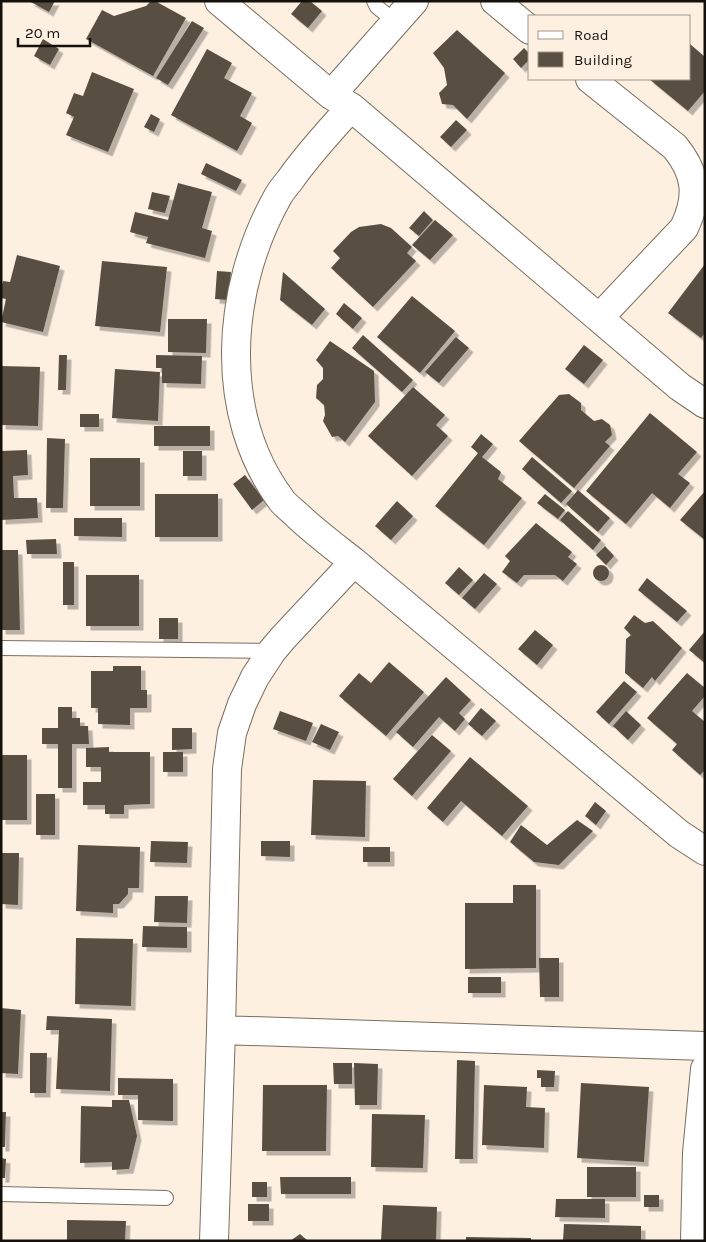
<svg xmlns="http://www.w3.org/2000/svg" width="706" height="1242" font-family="Karla,sans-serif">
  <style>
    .building { fill: #594f42; filter: url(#shadow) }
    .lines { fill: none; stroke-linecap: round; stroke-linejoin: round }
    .lane-casing { stroke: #796e61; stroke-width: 16 }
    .street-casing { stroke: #796e61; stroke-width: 30 }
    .lane { stroke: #fff; stroke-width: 14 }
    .street { stroke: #fff; stroke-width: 28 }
  </style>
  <defs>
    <filter id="shadow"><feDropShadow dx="4.5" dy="4.5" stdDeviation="0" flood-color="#0004"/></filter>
  </defs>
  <rect width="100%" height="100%" fill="#fdf0e1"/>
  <!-- building -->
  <path class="building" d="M29,1H55L49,12Z
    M151,1H155L186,18L153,76L86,39L102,10L114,16L146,6Z
    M302,1H310L322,11L308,28L291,14Z
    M192,21L204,28L168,85L156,78Z
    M457,30L505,73L467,119L453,105L442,104L439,93L447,85L444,68L433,53Z
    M43,39L59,49L50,65L34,56Z
    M690,44L705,57V91L688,111L649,79H690Z
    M524,48L530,54V59L521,68L513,59Z
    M207,49L232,63L224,78L252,93L240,116L252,123L237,151L171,115Z
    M92,72L134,89L108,152L66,135L74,117L66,113L74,93L83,96Z
    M151,114L160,119L154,132L144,127Z
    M456,120L467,130L451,147L440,137Z
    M206,163L242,180L236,191L201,174Z
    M178,183L212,192L202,228L212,231L205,258L146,243L148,237L130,232L135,212L168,220Z
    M152,192L170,196L165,213L148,209Z
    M424,211L433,220L419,236L409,228Z
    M435,220L453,235L430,260L412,245Z
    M381,224L391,228L412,247L407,253L416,261L373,307L331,268L340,258L333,251L351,232L359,227Z
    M17,255L60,266L43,332L1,322L6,299L1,298V288L3,281L10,282Z
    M102,261L167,267L160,332L95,326Z
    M705,264V333L701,338L668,313Z
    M217,271L231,272L228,300L215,299Z
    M283,272L325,309L312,325L280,300Z
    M412,296L455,331L420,373L377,337Z
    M344,303L362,318L353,329L336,314Z
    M168,319H207L206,353L168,352Z
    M363,335L413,380L402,392L352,348Z
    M456,337L469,348L439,383L425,372Z
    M330,341L374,371L375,402L345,442L338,436L332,437L323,421L325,415L324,405L316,398L317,385L323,379V368L316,360Z
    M584,345L603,360L584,384L565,369Z
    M59,355H67L66,390H58Z
    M156,355L202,356L201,384L162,383V368H156Z
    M1,366L40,367L38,426L1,425Z
    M115,369L160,372L158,421L112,418Z
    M413,387L445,415L436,425L448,436L412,476L368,436Z
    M569,394L581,403V410L594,421L602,419L610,425L612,435L605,442L610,446L574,488L519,441L559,395Z
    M650,413L697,452L678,474L690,483L670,508L652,493L626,524L586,491Z
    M80,414H99V427H80Z
    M154,426H210V446H154Z
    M481,434L493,444L482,457L501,472L498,479L522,498L484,545L435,506L478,453L471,447Z
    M47,438L65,439L63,508H46Z
    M27,450L28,475L13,476L14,498H37L38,518L1,520V451Z
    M183,451H202V476H183Z
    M532,457L572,491L561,503L522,469Z
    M90,458H140V506H90Z
    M245,475L264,500L252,510L233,484Z
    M578,490L610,518L598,532L566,504Z
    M705,491V540L680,520Z
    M155,494H218V537H155Z
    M545,494L565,510L558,519L537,503Z
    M397,501L413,516L391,540L375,526Z
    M568,511L601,540L593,550L560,520Z
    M74,518H122V537L74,536Z
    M536,523L572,552L568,557L577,564L563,581L555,575H524L517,583L502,572L510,561L505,556Z
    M56,539L57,554H27L26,540Z
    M605,546L614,556L606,565L596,555Z
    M1,550H18L20,630H1Z
    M63,562H74V605H63Z
    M593 573a8 8 0 1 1 16 0a8 8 0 1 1-16 0Z
    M459,567L473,580L459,595L445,583Z
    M484,573L497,584L475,609L462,598Z
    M86,575H139V626H86Z
    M647,578L687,611L677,622L638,590Z
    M634,615L645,623L653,621L682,648L655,681L652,677L643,688L625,673L626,639L631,635L624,628Z
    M159,618H178V639H159Z
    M535,630L553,645L537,665L518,649Z
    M705,631V663L689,650Z
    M389,662L424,692L386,736L339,696L359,673L371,683Z
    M113,666H141V690H147V708H130V725L98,724V708H91V671H113Z
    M687,673L705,688V696L692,711L705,722V770L700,775L672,750L677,744L647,718Z
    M446,677L471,700L459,713L465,719L455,731L439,717L413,747L396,732Z
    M624,681L637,692L609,724L596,712Z
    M58,707H72V718H80V726H88L89,744H72V788H58V744H42V728H58Z
    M481,708L496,721L482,736L468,724Z
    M280,711L313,723L306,741L273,729Z
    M626,711L641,725L628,740L613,726Z
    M321,724L339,732L330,750L312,742Z
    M172,728H192V749L172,750Z
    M432,735L451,751L412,796L393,779Z
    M109,747V752H150V804L124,805V814H105V805H83V782H101V767H86V748Z
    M163,752H183V772H163Z
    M1,755H27V820H1Z
    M470,757L528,806L502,836L461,801L443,822L427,808Z
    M313,780L366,781L365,837L311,835Z
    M36,794H55V835H36Z
    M595,802L606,811L596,825L585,816Z
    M577,820L593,831L559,865L534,862L510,842L521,825L547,845Z
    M151,841L188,842L187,863L150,862Z
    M261,841H290V857L261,856Z
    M78,845L140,847L139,888H128V894L119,904H113V913L76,911Z
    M363,847H390V862H363Z
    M1,853H19L18,905L1,904Z
    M513,885H536V968L465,969V903H513Z
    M155,896H188L187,923L154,922Z
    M143,926L187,927V948L142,947Z
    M76,938L133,939L131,1006L75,1004Z
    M539,958H559V997H540Z
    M468,977H501V993H468Z
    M1,1008L21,1010L18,1074L1,1073Z
    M47,1016L112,1019L110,1091L56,1089L59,1030H46Z
    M30,1053H47L46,1093H30Z
    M457,1060L475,1061L473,1159H455Z
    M333,1063H352V1084H334Z
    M354,1063L378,1064L377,1105H355Z
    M537,1070L555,1071L554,1087H541V1078H537Z
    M118,1078L173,1079V1121L138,1120V1095H118Z
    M581,1083L649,1087L644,1162L577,1158Z
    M263,1085H327L326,1151H262Z
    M484,1085L527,1087L526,1107L545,1108L544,1148L482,1145Z
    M112,1100H129L137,1136L129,1169L112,1170V1162L80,1163L81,1106L112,1107Z
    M1,1112H6L5,1147H1Z
    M372,1114L425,1115L423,1168L371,1167Z
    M1,1158L6,1159L5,1178H1Z
    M587,1167H636V1197H587Z
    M280,1177H351V1194H281Z
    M252,1182H267V1197H252Z
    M644,1195H659V1207H644Z
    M556,1199H605V1218L555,1217Z
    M248,1204H269V1221H248Z
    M383,1205L437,1207L436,1241H381Z
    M67,1220L126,1221L125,1241H67Z
    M564,1224L641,1226V1241H563Z
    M300,1234L308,1241H290Z
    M466,1237L531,1238V1241H466Z"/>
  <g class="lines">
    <defs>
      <path id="lane" d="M374,1L377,7L396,22
        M1,648L272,651
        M1,1194L166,1198"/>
      <path id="street" d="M219,1L331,95L351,107L680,387L705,404
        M495,1L530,30
        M590,79L675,147C697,174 699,197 684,228L599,318
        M331,95L414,1
        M351,107C330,131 308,154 290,180C285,186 280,192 277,198C226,290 217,414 282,501C286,506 293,511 298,516C316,533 335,547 354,562L679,834L705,851
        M221,1030L705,1046
        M214,1241L221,1030L227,769L232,733L242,704L255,677L272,651L283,638L354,562
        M695,1241L697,1153L705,1069"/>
    </defs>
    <!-- lane casing -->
    <use href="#lane" class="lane-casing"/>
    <!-- street casing -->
    <use href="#street" class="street-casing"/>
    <!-- lane -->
    <use href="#lane" class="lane"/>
    <!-- street -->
    <use href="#street" class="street"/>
  </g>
  <!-- border -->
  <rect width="706" height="1242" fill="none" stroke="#14100b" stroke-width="5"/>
  <!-- legend -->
  <rect x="528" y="15" width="162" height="65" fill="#fdf0e1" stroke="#a0968b"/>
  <rect x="538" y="31" width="25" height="8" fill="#ffffff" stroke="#a0968b"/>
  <text x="574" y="40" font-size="15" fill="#14100b">Road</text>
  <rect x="538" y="52" width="25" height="15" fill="#594f42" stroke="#a0968b"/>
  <text x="574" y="65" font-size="15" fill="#14100b">Building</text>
  <!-- scale -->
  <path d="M18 38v8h72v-8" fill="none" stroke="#14100b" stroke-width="2.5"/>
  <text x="25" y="38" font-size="15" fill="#14100b" stroke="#fdf0e1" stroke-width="4" paint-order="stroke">20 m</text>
</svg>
